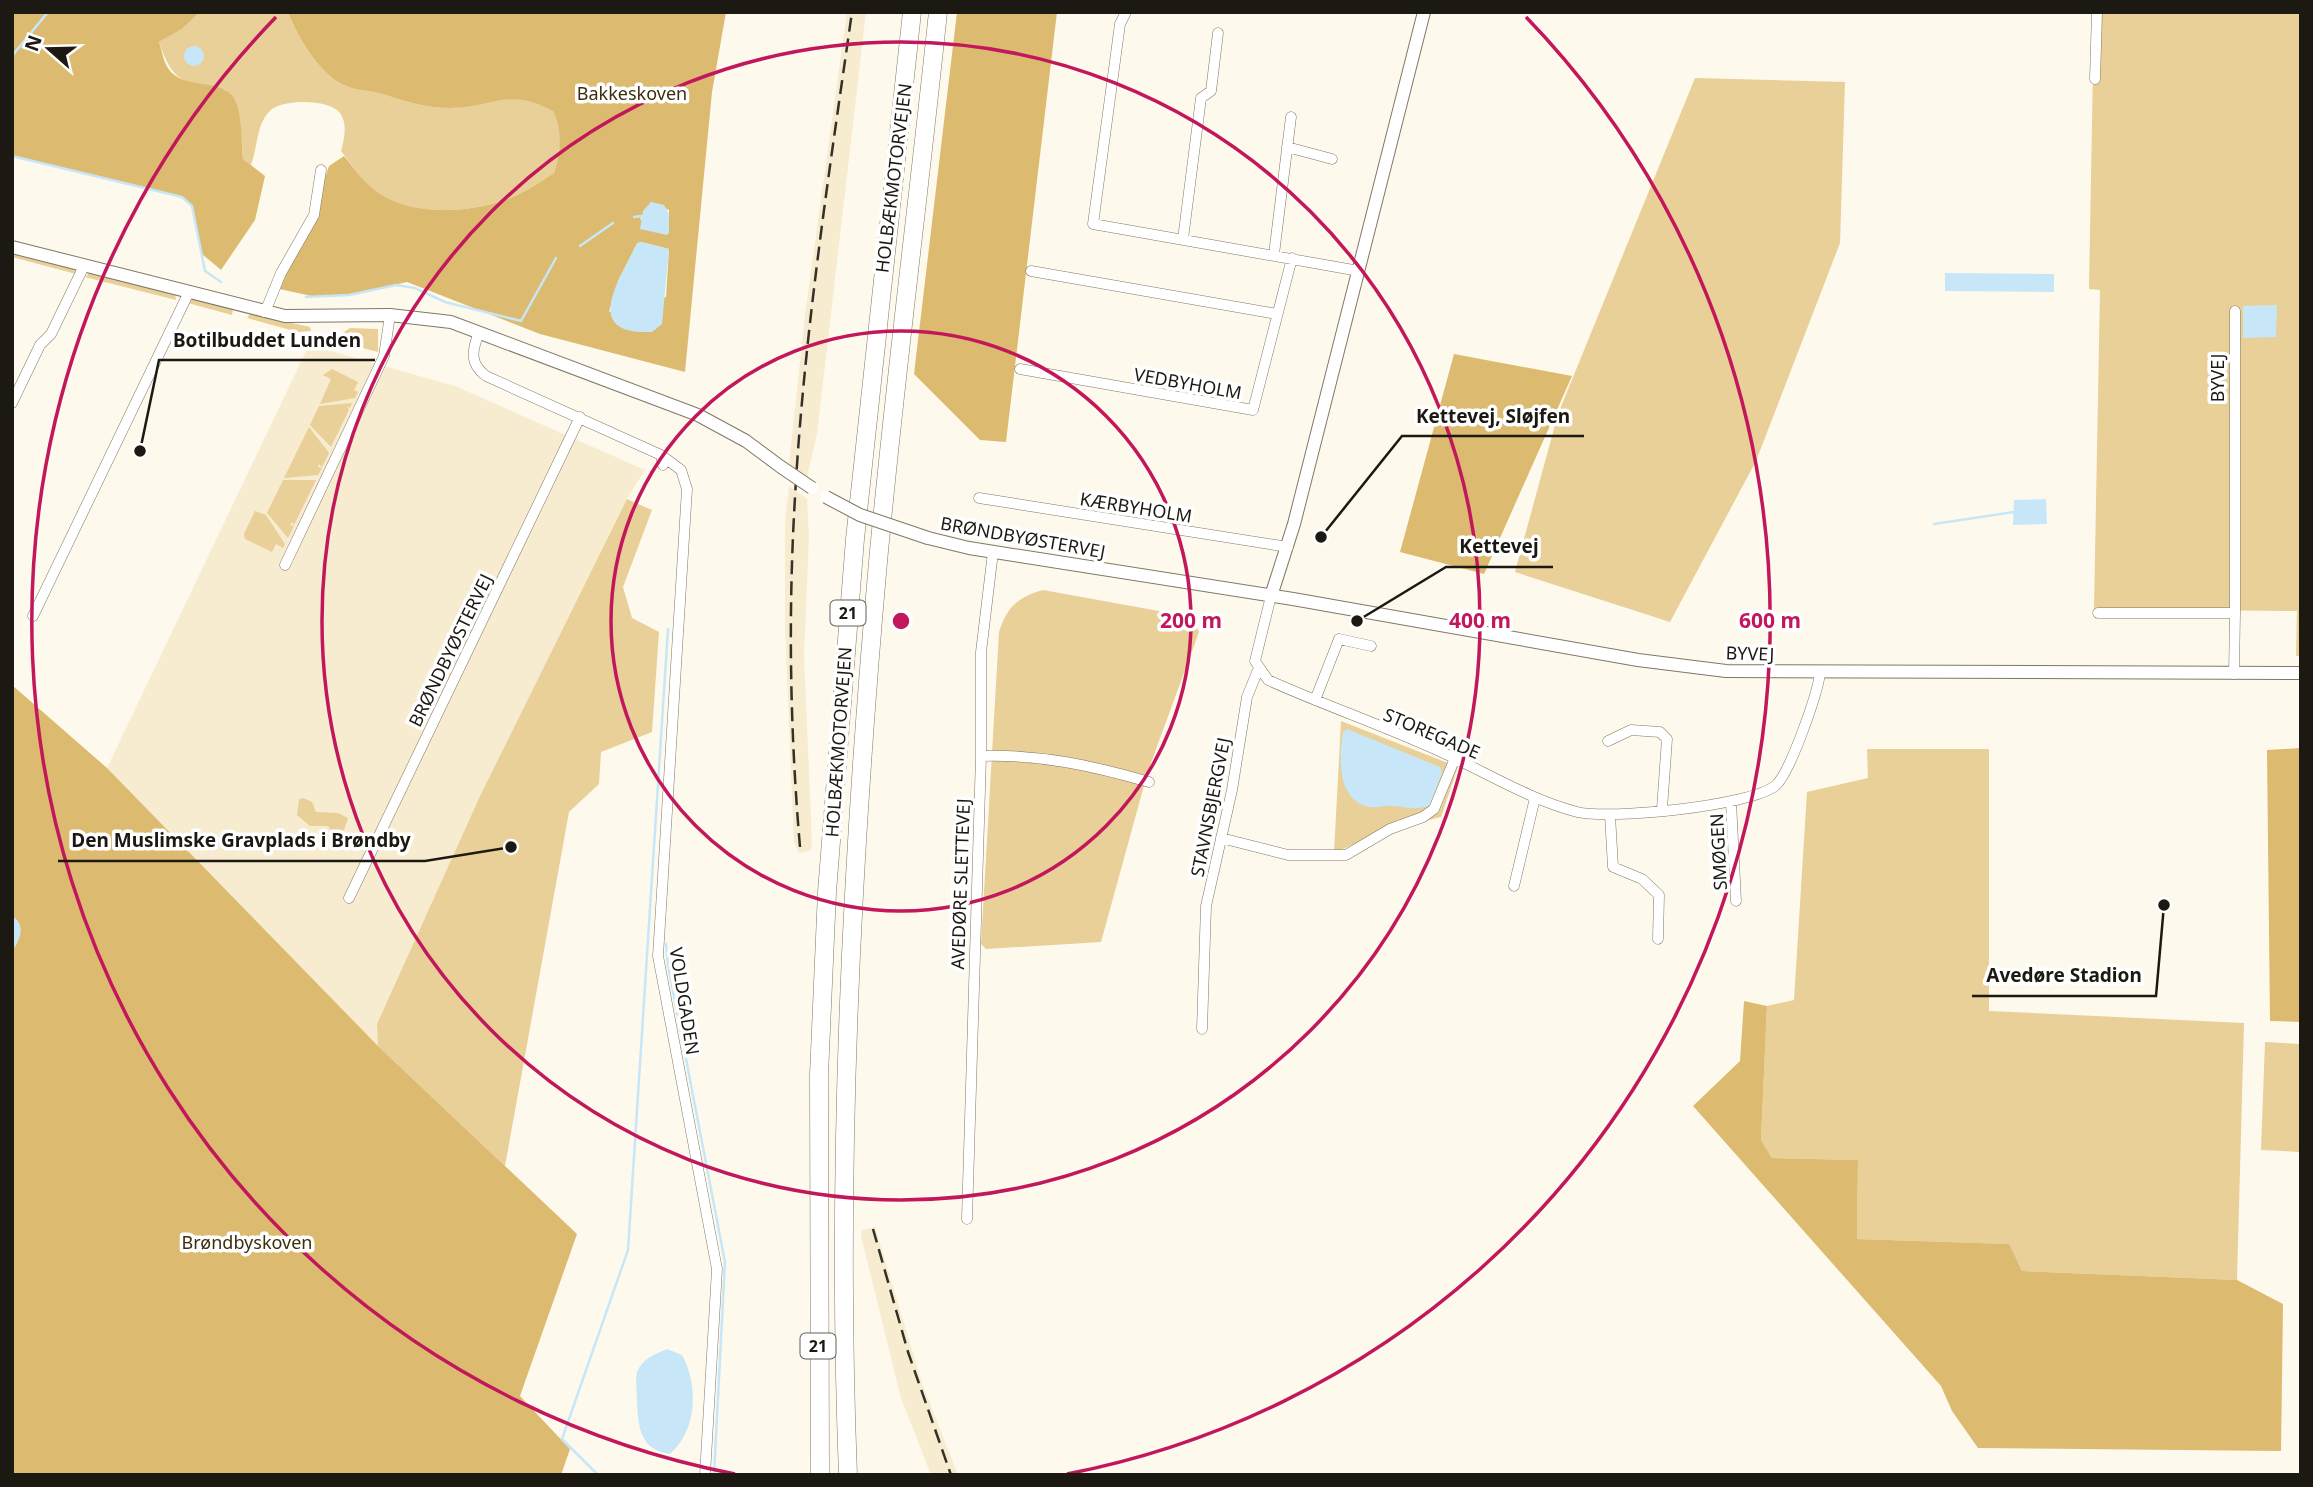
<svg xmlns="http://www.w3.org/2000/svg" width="2313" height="1487" font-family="'Noto Sans',sans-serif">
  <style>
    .built { fill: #f7ebd0 }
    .green { fill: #e9cf98 }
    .forest { fill: #dcbb70; fill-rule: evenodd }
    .water { fill: #c7e7f8 }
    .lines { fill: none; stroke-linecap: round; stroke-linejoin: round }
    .stream { stroke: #c7e7f8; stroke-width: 2.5 }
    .street-casing { stroke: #807866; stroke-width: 11 }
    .secondary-casing { stroke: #807866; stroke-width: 14 }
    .highway-casing { stroke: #807866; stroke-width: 19 }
    .street { stroke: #fff; stroke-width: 10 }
    .secondary { stroke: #fff; stroke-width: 12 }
    .highway { stroke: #fff; stroke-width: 18 }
    .rail { stroke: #343129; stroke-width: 2.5; stroke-dasharray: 14 7; stroke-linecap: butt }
    .secondary-bridge-casing { stroke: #807866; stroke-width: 14; stroke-linecap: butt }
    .secondary-bridge { stroke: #fff; stroke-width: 12 }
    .ring { fill: none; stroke: #c2185b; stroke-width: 3.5 }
    .labels { text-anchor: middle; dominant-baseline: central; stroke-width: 7; stroke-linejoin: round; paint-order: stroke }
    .shield { fill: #fff; stroke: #605e59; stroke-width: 2 }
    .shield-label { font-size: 16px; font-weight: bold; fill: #1c1912 }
    .park-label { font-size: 18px; fill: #3c2e0c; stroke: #fff }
    .street-label { font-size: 18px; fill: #1c1912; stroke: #fff }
    .centre { fill: #c2185b; stroke: #fff; stroke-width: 3.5 }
    .ring-label { font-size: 21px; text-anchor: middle; font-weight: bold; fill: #c2185b; stroke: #fff; stroke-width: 7; stroke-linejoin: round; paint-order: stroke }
    .leader { fill: none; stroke: #1c1912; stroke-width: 2.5 }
    .callout-dot { fill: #1c1912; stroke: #fff; stroke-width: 2.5 }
    .callout-label { font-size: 19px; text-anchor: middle; font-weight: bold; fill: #1c1912; stroke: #fff; stroke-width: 7; stroke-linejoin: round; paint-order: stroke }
  </style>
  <rect width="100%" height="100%" fill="#fef9ed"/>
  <!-- built -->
  <path class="built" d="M847,12H866L817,434L807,477L789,465L805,315Z
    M309,345L455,386L645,470L627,499L480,796L377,1024L378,1046L107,768Z
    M789,486L807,499L809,537L804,655L812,843L811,850L799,853L794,843L785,626V522Z
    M875,1227L923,1386L958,1475H931L901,1398L861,1236L862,1230Z"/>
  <!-- green -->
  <path class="green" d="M200,12H288C297,36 320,76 346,86C357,91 370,90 382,94C404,101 426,108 450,108C481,107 526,83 553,111C567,126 559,156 554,173C538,183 521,195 502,201C465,213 409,216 376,192C362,181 352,165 341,151C344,140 348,124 340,113C330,99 286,99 272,109C256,122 258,147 251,165L243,159L240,118L226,90C184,81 174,86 159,42L182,29Z
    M2094,12H2301V656H2296L2297,611L2094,609L2100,290L2089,289Z
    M1695,78L1845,82L1840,243L1756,461L1670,622L1515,572L1558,414Z
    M12,251L73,267L76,274L12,257Z
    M91,272L175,294L176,300L85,277Z
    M193,299L233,309L232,315L188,303Z
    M250,314L310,327L311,331L298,332L247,318Z
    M350,328L378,329V352L343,343L338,336Z
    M332,369L358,382L354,390L358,392L355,398L320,404L331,379L323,375Z
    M352,403L350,408L347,406L349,410L331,447L310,425L319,406Z
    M309,427L329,453L322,467L319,464L318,467L322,468L318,475L284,478Z
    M283,480H316L294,525L292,522L290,525L294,526L288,538L267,513Z
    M627,499L652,510L623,587L632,618L659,632L652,732L601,752L599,784L569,812L505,1166L378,1046L377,1024L480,796Z
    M255,511L266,515L285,544L283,548L276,544L272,552L245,539L244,534Z
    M1043,590L1192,617L1199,632L1148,771L1101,942L986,949L981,944L999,632C1007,607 1018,597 1043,590Z
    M1341,721L1458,767L1441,817L1425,821L1417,816L1334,853Z
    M1867,749H1989V1011L2244,1023L2237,1280L2022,1271L2008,1244L1857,1239L1858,1160L1772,1158L1761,1140L1767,1006L1794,1000L1807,792L1868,778Z
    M303,798L312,802L316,812L338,813L348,818L342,836L336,837L328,826H310L297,815L299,799Z
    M2265,1042L2301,1044V1152L2261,1150Z"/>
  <!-- forest -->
  <path class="forest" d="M12,12H200L182,29L159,42C162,50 163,61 168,68C182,91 224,77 235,100C243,118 241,140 243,159L265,176L255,220L221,270L202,254L192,206L182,197L12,156Z
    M288,12H726L712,92L685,372L540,334L407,282L349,295L316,297L275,288L305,238L329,166L344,156C354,168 364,183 377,192C410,216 465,213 502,201C521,195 538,183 554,173C561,151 563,131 553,111C509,87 494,107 450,108C426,108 404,101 382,94C370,90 357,91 346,86C320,76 297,36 288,12ZM651,202L669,210V233L640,219ZM641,242L669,249L666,297L609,312L618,281L637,244Z
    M957,12H1057L1006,442L980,440L914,374Z
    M1454,354L1572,376L1484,574L1400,552Z
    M12,685L107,768L378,1046L577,1234L520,1396L570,1449L561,1475H12V951C20,940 26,925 12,916Z
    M2301,748V1022L2270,1021L2267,750Z
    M1744,1001L1767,1006L1761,1140L1772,1158L1858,1160L1857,1239L2009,1244L2022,1271L2237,1280L2283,1304L2281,1451L1978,1448L1952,1411L1941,1386L1693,1106L1740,1061Z"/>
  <!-- water -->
  <path class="water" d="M184 56a10 10 0 1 1 20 0a10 10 0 1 1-20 0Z
    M651,202L664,205L669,214V233L667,235L640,229L643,211Z
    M641,242L669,249L662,324L652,332C580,335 620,280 637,243Z
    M1945,273L2054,274V292L1945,291Z
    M2277,305L2276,337L2243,338V306Z
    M2046,499L2047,524L2013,525L2014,500Z
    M1347,729L1440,767L1442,773L1430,805C1417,811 1406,807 1392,806C1385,805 1377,808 1370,807C1336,801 1339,756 1343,732Z
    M12,916C26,925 20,940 12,951Z
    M667,1349L682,1355C699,1385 697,1431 670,1454C640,1450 638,1427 637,1400C637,1392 635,1380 637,1372C642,1359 655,1354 667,1349Z"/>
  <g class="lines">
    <!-- stream -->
    <path class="stream" d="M12,56L48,12
      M12,156L182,197L192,206L205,271L221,282
      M634,217L641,216
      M580,246L613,223
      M306,297L349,295L396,285L415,288L445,302L521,321L556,258
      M1934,524L2014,512
      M666,944L668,965L725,1262L714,1475
      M598,1475L562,1439L628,1250L668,629"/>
    <defs>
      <path id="street" d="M1126,12L1120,24L1093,224L1359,271
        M2095,79L2097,12
        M1287,147L1332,159
        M1183,239L1201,98L1211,91L1218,33
        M1274,254L1291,117
        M1031,271L1277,314
        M2235,311V613
        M265,312L281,273L314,215L321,170
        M479,332C472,351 469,363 486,376L661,455L663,465
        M1020,369L1253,410L1292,258
        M12,403L40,345L51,334L84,266
        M661,455L681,470L687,489L658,956L717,1269L705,1475
        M979,498L1288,547
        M285,565L384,356L390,315
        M1271,596L1255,661L1268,680C1328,707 1391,728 1450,756C1492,776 1532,800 1577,812C1609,820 1749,806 1775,786C1790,774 1818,692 1820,673
        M2098,613H2235L2234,674
        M33,616L189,292
        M1315,700L1339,639L1371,646
        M1608,741L1631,730L1660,732L1667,739L1662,809
        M981,756C1040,754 1094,766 1149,782
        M1731,802L1736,901
        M1610,815L1613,867L1642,879L1659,895L1658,939
        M1221,838L1288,855H1346L1390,829L1423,817L1434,809L1455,758
        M1514,886L1535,798
        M349,898L580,417
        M1202,1029L1206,906L1232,790L1247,697L1258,670
        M967,1219L981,756V652L993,552"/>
      <path id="secondary" d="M12,247L285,316L390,315L451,322L698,415L746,441L781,467
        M928,538L969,548L1293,599L1638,660L1726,671L2301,673
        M1271,596L1294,524L1424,12"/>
      <path id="highway" d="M820,1475L819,1075L827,892L855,539L912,12
        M848,1475C836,1171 851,865 878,562C895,378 919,195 938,12"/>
    </defs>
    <!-- street casing -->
    <use href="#street" class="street-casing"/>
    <!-- secondary casing -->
    <use href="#secondary" class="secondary-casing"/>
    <!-- highway casing -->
    <use href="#highway" class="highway-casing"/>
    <!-- street -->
    <use href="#street" class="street"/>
    <!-- secondary -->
    <use href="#secondary" class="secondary"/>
    <!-- highway -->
    <use href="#highway" class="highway"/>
    <!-- rail -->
    <path class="rail" d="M800,847C790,731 788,614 795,497C804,335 829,173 852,12
      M873,1229L908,1352L951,1475"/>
    <defs>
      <path id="secondary-bridge" d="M781,467L812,488
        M826,497L860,515L928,538"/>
    </defs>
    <!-- secondary-bridge casing -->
    <use href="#secondary-bridge" class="secondary-bridge-casing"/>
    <!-- secondary-bridge -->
    <use href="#secondary-bridge" class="secondary-bridge"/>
  </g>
  <!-- distance rings -->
  <g class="ring">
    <circle cx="901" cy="621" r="290"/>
    <circle cx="901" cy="621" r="579"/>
    <path d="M735 1474A869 869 0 0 1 276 17M1526 17A869 869 0 0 1 1067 1474"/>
  </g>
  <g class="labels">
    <!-- shield labels -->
    <g class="shield">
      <rect x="830.5" y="600.5" width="35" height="25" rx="5"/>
      <rect x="800.5" y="1333.5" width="35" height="25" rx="5"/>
    </g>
    <g class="shield-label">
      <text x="848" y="613">21</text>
      <text x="818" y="1346">21</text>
    </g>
    <!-- park labels -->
    <g class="park-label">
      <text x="632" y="93">Bakkeskoven</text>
      <text x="247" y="1242">Brøndbyskoven</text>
    </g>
    <!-- street labels -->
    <g class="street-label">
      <text transform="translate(893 178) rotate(-83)">HOLBÆKMOTORVEJEN</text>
      <text transform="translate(2217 378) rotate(-90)">BYVEJ</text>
      <text transform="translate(1188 383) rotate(10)">VEDBYHOLM</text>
      <text transform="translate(1136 507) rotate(9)">KÆRBYHOLM</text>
      <text transform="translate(1023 537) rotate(10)">BRØNDBYØSTERVEJ</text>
      <text transform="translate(450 650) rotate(-64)">BRØNDBYØSTERVEJ</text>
      <text transform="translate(1750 653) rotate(2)">BYVEJ</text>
      <text transform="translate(1432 733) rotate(23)">STOREGADE</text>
      <text transform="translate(838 742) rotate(-86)">HOLBÆKMOTORVEJEN</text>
      <text transform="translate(1210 807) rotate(-79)">STAVNSBJERGVEJ</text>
      <text transform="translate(1718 852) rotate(-93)">SMØGEN</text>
      <text transform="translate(960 884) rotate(-88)">AVEDØRE SLETTEVEJ</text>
      <text transform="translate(685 1001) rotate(81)">VOLDGADEN</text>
    </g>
  </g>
  <circle cx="901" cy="621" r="10" class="centre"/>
  <g class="ring-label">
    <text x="1191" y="628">200 m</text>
    <text x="1480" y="628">400 m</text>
    <text x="1770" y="628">600 m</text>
  </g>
  <!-- callouts -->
  <path class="leader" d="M140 451L159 360H375M1321 537L1402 436H1584M1357 621L1446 567H1553M511 847L425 861H58M2164 905L2156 996H1972"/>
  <g class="callout-dot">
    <circle cx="140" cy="451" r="7"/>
    <circle cx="1321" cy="537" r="7"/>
    <circle cx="1357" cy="621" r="7"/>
    <circle cx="511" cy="847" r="7"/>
    <circle cx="2164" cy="905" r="7"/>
  </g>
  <g class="callout-label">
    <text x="267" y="347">Botilbuddet Lunden</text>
    <text x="1493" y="423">Kettevej, Sløjfen</text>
    <text x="1499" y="553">Kettevej</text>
    <text x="241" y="847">Den Muslimske Gravplads i Brøndby</text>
    <text x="2064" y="982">Avedøre Stadion</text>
  </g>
  <!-- border -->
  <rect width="2313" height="1487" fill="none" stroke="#1c1912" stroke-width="28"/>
  <!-- north arrow -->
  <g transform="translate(49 49) rotate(290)" stroke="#ffffff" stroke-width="5" paint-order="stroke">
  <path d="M0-5L12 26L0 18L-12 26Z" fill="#1c1912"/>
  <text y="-10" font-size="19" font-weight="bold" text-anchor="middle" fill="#1c1912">N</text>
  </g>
</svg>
